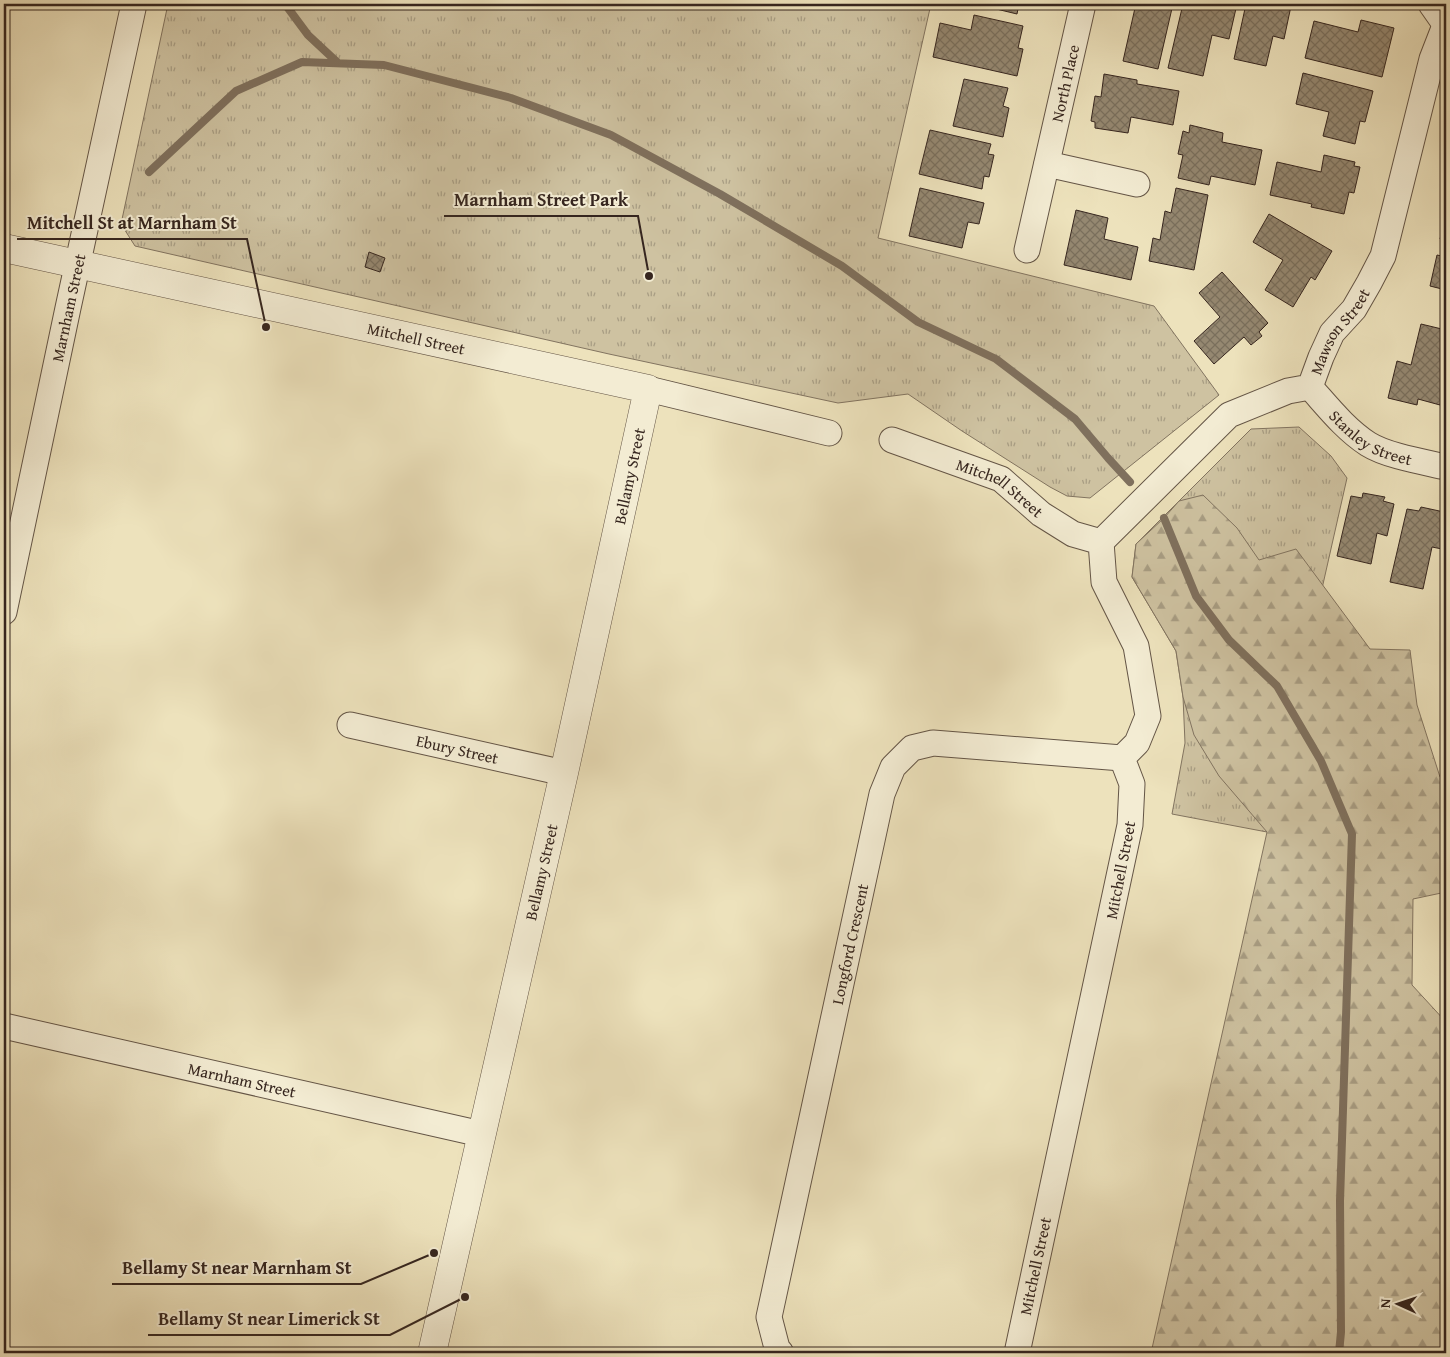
<svg xmlns="http://www.w3.org/2000/svg" width="1450" height="1357" font-family="'Gentium Book Plus',serif">
  <style>
    .grass { fill: url(#grass-tufts); stroke: #827460 }
    .forest { fill: url(#forest-firs); stroke: #827460 }
    .lines { fill: none; stroke-linecap: round; stroke-linejoin: round }
    .stream { stroke: #7f705d; stroke-width: 8 }
    .building { fill: url(#building-cross-hatch); stroke: #36261f }
    .minor-casing { stroke: #645546; stroke-width: 27 }
    .tertiary-casing { stroke: #645546; stroke-width: 29 }
    .minor { stroke: #f3ecd3; stroke-width: 25 }
    .tertiary { stroke: #f3ecd3; stroke-width: 28 }
    .labels { text-anchor: middle; dominant-baseline: central; stroke-width: 4; stroke-linejoin: round; paint-order: stroke }
    .street-label { font-size: 16px; fill: #36261f; stroke: #f3ecd3 }
    .leader { fill: none; stroke: #36261f; stroke-width: 2 }
    .callout-dot { fill: #36261f; stroke: #f3ecd3; stroke-width: 2 }
    .callout-label { font-size: 18px; text-anchor: middle; font-weight: bold; fill: #36261f; stroke: #f3ecd3; stroke-width: 4; stroke-linejoin: round; paint-order: stroke }
  </style>
  <defs>
    <pattern id="grass-tufts" width="24" height="20" patternUnits="userSpaceOnUse" patternTransform="scale(1.25)"><rect width="24" height="20" fill="#cec2a1"/><path d="M3 7l-1-3M5 7V3M7 7l1-3M15 17l-1-3M17 17v-4M19 17l1-3" fill="none" stroke="#a89d83"/></pattern>
    <pattern id="forest-firs" width="22" height="20" patternUnits="userSpaceOnUse" patternTransform="scale(1.25)"><rect width="22" height="20" fill="#cec2a1"/><path d="M5 1l3.5 6h-7zM16 11l3.5 6h-7z" fill="#a89d83"/></pattern>
    <pattern id="building-cross-hatch" width="8" height="8" patternUnits="userSpaceOnUse" patternTransform="scale(1.25)"><rect width="8" height="8" fill="#958871"/><path d="M0 0l8 8M0 8l8-8" fill="none" stroke="#7a6f5c"/></pattern>
  </defs>
  <rect width="100%" height="100%" fill="#ede2bc"/>
  <filter id="stains"><feTurbulence type="fractalNoise" baseFrequency=".004" numOctaves="4"/><feColorMatrix values="0 0 0 0 .2 0 0 0 0 .09 0 0 0 0 .02 0 0 0 .5 -.17"/></filter>
  <radialGradient id="worn" r=".72"><stop offset=".6" stop-color="#630" stop-opacity="0"/><stop offset="1" stop-color="#630" stop-opacity=".3"/></radialGradient>
  <!-- grass -->
  <path class="grass" d="M168,4H931L878,238L1154,306L1219,395L1090,498L1067,496L1050,487L962,431L908,394L838,403L609,354L135,246L121,224Z
    M1299,427L1331,456L1347,478L1267,832L1172,814L1185,743L1183,697L1176,651L1132,577L1136,544L1251,429Z"/>
  <!-- forest -->
  <path class="forest" d="M1203,495L1237,528L1259,560L1296,549L1370,649L1410,650L1417,705L1440,777L1446,780V892L1413,899L1412,985L1446,1022V1353H1151L1267,832L1219,776L1194,735L1183,697L1176,651L1132,577L1136,544L1164,518L1179,501Z"/>
  <g class="lines">
    <!-- stream -->
    <path class="stream" d="M285,4L308,35L338,63
      M149,172L236,91L302,62L384,65L511,98L611,135L720,194L842,266L918,322L996,359L1075,419L1108,458L1130,482
      M1164,518L1196,596L1229,640L1277,686L1321,761L1352,834L1340,1201L1341,1332L1339,1353"/>
  </g>
  <!-- building -->
  <path class="building" d="M989,4H1019L1017,14L988,7Z
    M1131,4H1173L1158,69L1123,61L1135,8L1130,7Z
    M1183,4H1237L1229,39L1212,35L1203,76L1168,68Z
    M1246,4H1279L1291,6L1284,39L1273,36L1266,66L1234,59Z
    M974,15L1023,26L1018,48L1023,49L1017,76L933,57L940,23L971,30Z
    M1361,20L1394,28L1382,77L1305,58L1314,21L1358,32Z
    M1303,73L1373,91L1365,122L1360,121L1355,144L1323,136L1329,112L1296,104Z
    M1104,74L1137,80V84L1179,91L1173,125L1131,117L1128,133L1095,128V122L1091,121L1095,96L1101,97Z
    M964,79L1008,88L1003,106L1009,108L1003,137L953,126Z
    M1190,125L1223,133L1222,142L1262,150L1255,185L1211,176L1209,185L1178,178L1183,155L1178,154L1183,131L1189,133Z
    M930,130L991,144L988,154L994,155L989,177L984,176L982,189L919,174Z
    M1324,155L1355,162L1354,166L1360,167L1354,193L1349,192L1344,214L1311,207L1312,204L1270,195L1277,162L1321,172Z
    M920,188L984,203L979,224L968,222L962,248L909,236Z
    M1176,188L1208,195L1194,270L1149,261L1153,238L1160,240L1165,211L1171,213Z
    M1076,210L1108,218L1104,239L1138,247L1131,280L1064,265Z
    M1269,214L1332,251L1315,280L1311,277L1293,307L1265,290L1283,260L1253,242Z
    M1446,216V241L1440,239Z
    M369,252L385,258L380,272L365,267Z
    M1437,255L1446,257V290L1430,286Z
    M1222,272L1268,323L1259,332L1262,336L1251,345L1244,337L1214,364L1194,341L1220,317L1199,293Z
    M1421,324L1446,330V379L1440,405L1418,399L1417,405L1388,398L1397,361L1411,365Z
    M1363,493L1385,497L1383,501L1394,504L1387,536L1377,533L1371,564L1337,556L1351,496L1362,498Z
    M1421,507L1444,512L1443,516L1446,517V529L1442,549L1432,547L1423,589L1390,582L1407,509L1419,511Z"/>
  <g class="lines">
    <defs>
      <g id="minor">
        <path d="M1431,4L1445,24"/>
        <path d="M1047,164L1137,184"/>
        <path id="s1" d="M1027,250L1083,4"/>
        <path id="s2" d="M1310,387C1328,407 1345,429 1368,444C1387,456 1424,462 1446,467"/>
        <path d="M648,389L829,433"/>
        <path id="s3" d="M892,440L1001,479L1041,514L1073,534L1101,542L1104,582L1136,646L1148,716L1137,743L1122,758L1132,784L1130,825L1017,1353"/>
        <path id="s4" d="M1101,542L1229,415L1288,391L1310,387L1321,357L1332,333L1354,309L1369,283L1383,256L1432,59L1446,23"/>
        <path id="s5" d="M4,612L68,308L134,4"/>
        <path id="s6" d="M350,725L564,773"/>
        <path id="s7" d="M4,1026L481,1134"/>
        <path id="s8" d="M781,1353L777,1348L769,1317L882,794L893,767L912,748L933,743L1122,758"/>
      </g>
      <g id="tertiary">
        <path id="s9" d="M4,248L648,389L564,773L432,1353"/>
      </g>
    </defs>
    <!-- minor casing -->
    <use href="#minor" class="minor-casing"/>
    <!-- tertiary casing -->
    <use href="#tertiary" class="tertiary-casing"/>
    <!-- minor -->
    <use href="#minor" class="minor"/>
    <!-- tertiary -->
    <use href="#tertiary" class="tertiary"/>
  </g>
  <g class="labels">
    <!-- street labels -->
    <g class="street-label">
      <text stroke="none"><textPath href="#s1" startOffset="171">North Place</textPath></text>
      <text stroke="none"><textPath href="#s5" startOffset="311">Marnham Street</textPath></text>
      <text stroke="none"><textPath href="#s4" startOffset="330">Mawson Street</textPath></text>
      <text stroke="none"><textPath href="#s9" startOffset="422">Mitchell Street</textPath></text>
      <text stroke="none"><textPath href="#s2" startOffset="81">Stanley Street</textPath></text>
      <text transform="translate(629 476) rotate(-78)">Bellamy Street</text>
      <text stroke="none"><textPath href="#s3" startOffset="119">Mitchell Street</textPath></text>
      <text stroke="none"><textPath href="#s6" startOffset="110">Ebury Street</textPath></text>
      <text transform="translate(1120 870) rotate(-79)">Mitchell Street</text>
      <text transform="translate(541 872) rotate(-77)">Bellamy Street</text>
      <text stroke="none"><textPath href="#s8" startOffset="420">Longford Crescent</textPath></text>
      <text stroke="none"><textPath href="#s7" startOffset="244">Marnham Street</textPath></text>
      <text transform="translate(1035 1266) rotate(-78)">Mitchell Street</text>
    </g>
  </g>
  <!-- callouts -->
  <path class="leader" d="M649 276L638 216H444M266 327L247 239H17M434 1253L361 1284H112M465 1297L390 1335H148"/>
  <g class="callout-dot">
    <circle cx="649" cy="276" r="5"/>
    <circle cx="266" cy="327" r="5"/>
    <circle cx="434" cy="1253" r="5"/>
    <circle cx="465" cy="1297" r="5"/>
  </g>
  <g class="callout-label">
    <text x="541" y="206">Marnham Street Park</text>
    <text x="132" y="229">Mitchell St at Marnham St</text>
    <text x="237" y="1274">Bellamy St near Marnham St</text>
    <text x="269" y="1325">Bellamy St near Limerick St</text>
  </g>
  <!-- margin -->
  <rect width="1450" height="1357" fill="none" stroke="#ede2bc" stroke-width="20"/>
  <rect x="5" y="5" width="1440" height="1347" fill="none" stroke="#36261f" stroke-width="2.5"/>
  <rect x="10" y="10" width="1430" height="1337" fill="none" stroke="#36261f"/>
  <!-- north arrow -->
  <g transform="translate(1398 1304) rotate(273)" stroke="#f3ecd3" stroke-width="4" paint-order="stroke">
  <path d="M0-4L9 19L0 12L-9 19Z" fill="#36261f"/>
  <text y="-8" font-size="14" font-weight="bold" text-anchor="middle" fill="#36261f">N</text>
  </g>
  <rect width="100%" height="100%" filter="url(#stains)"/>
  <rect width="100%" height="100%" fill="url(#worn)"/>
</svg>
